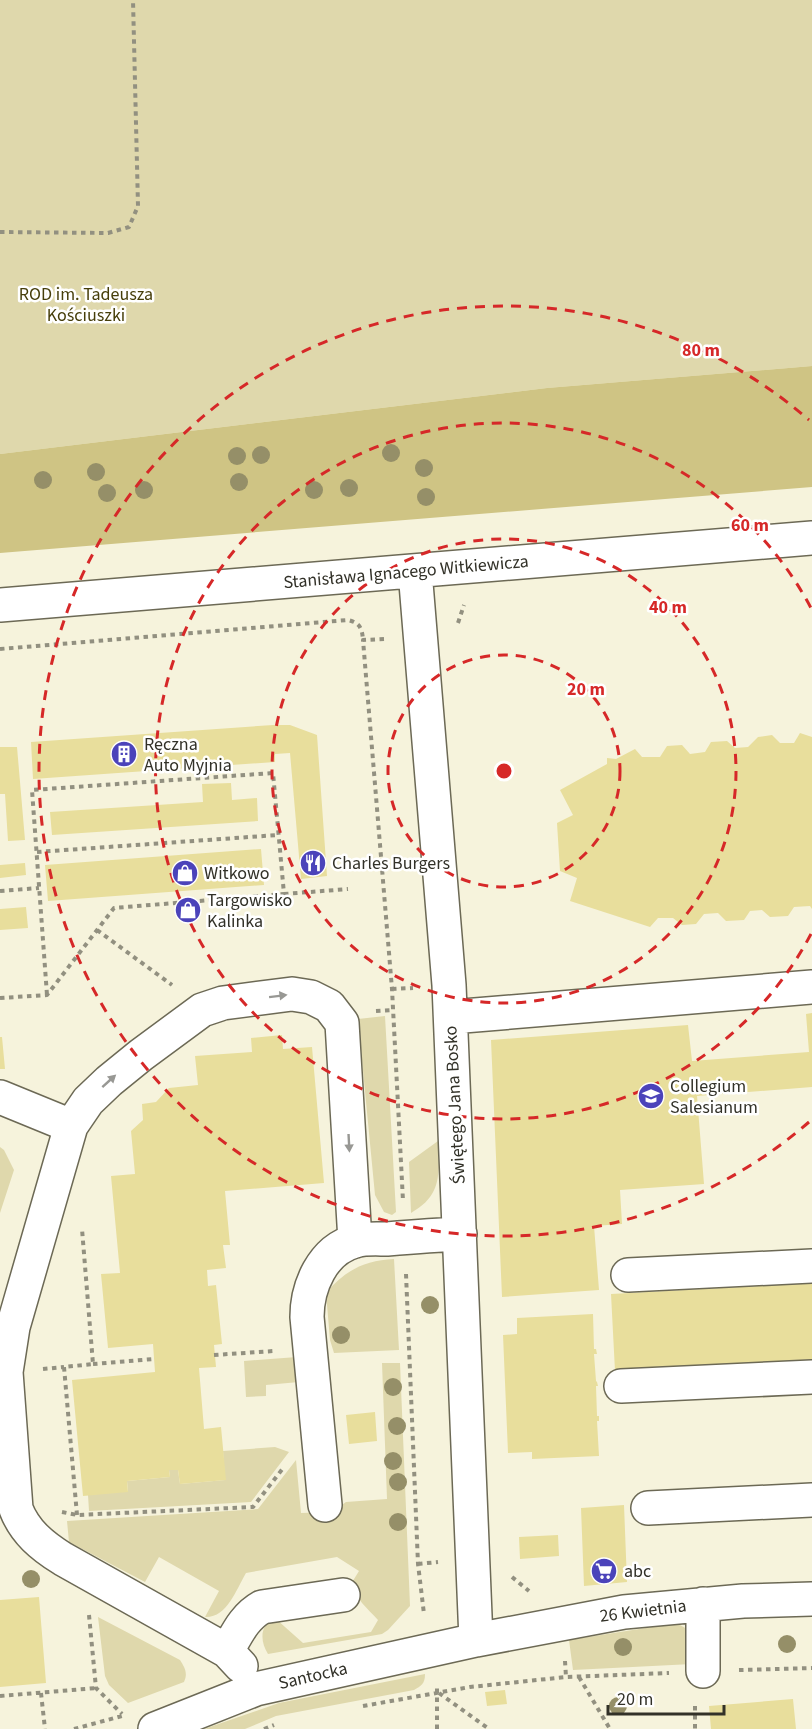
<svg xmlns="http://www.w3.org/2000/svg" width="812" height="1729" font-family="'Source Sans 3',sans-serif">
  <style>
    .green { fill: #dfd8ac }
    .forest { fill: #cfc484 }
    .building { fill: #e8de9c }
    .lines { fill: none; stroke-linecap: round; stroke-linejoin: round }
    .minor-casing { stroke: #6c6955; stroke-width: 36 }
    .path { stroke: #929080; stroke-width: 4; stroke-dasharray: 4.5 4.5; stroke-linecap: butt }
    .minor { stroke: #fff; stroke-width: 33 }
    .tree { fill: #958f68 }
    .oneway { fill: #989894 }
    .ring { fill: none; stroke: #d62828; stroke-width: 3; stroke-dasharray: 10 8 }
    .labels { text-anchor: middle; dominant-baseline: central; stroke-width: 5; stroke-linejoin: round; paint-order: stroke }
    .park-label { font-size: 18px; fill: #463e0a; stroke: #fff }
    .street-label { font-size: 18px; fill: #323128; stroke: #fff }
    .poi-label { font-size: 18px; fill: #323128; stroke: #fff; text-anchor: start }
    .centre { fill: #d62828; stroke: #fff; stroke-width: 3 }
    .ring-label { font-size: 18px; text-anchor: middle; font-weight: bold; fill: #d62828; stroke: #fff; stroke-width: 5; stroke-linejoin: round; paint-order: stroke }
  </style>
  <rect width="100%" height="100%" fill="#f6f3dc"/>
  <!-- green -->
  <path class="green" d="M0,0H812V366L547,388L0,454Z
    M385,1016L396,1212L392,1215L384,1212L375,1195L358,1019Z
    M438,1141C439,1173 443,1195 411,1213L409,1162Z
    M0,1147L4,1150L14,1170L0,1213Z
    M394,1259L399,1350L334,1353L330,1340L326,1293C344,1271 365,1260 394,1259Z
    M297,1357L299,1382L266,1385V1396L246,1397L244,1361Z
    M382,1363H400L410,1606L388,1630L382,1634L268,1654C260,1641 259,1624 276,1619L303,1643L371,1632L378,1620C367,1608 356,1599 351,1584L359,1571L337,1557L246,1573C236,1590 227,1618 205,1617L219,1591L159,1557L145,1582L69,1542L67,1521L258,1509L296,1460L301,1513L332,1512L346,1502L387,1499Z
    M275,1447L289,1452L251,1502L89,1511L88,1495L128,1491L127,1481L170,1477L169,1470H178L180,1484L225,1480L223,1451Z
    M98,1617L180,1660C185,1668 188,1673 184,1682L128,1703L109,1685L105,1676Z
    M671,1624L680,1625L687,1629L692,1664L573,1670L569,1640Z
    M425,1674C425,1684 421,1686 414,1690L276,1716L245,1729H204L279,1703Z"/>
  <!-- forest -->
  <path class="forest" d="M812,366V487L0,553V454L547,388Z"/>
  <!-- building -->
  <path class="building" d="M273,725H290L317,735L327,876L301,879L290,753L275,754V762L33,779L31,742Z
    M800,733L812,737V909L810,906L794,907L788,916L770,917L762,910L750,911L744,920L726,921L718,913L704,914L696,924L682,925L673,918H658L650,927L570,901L577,878L560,871L557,823L573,815L560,790L607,764V758L616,759L635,749L642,757H660L667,746L682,745L690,754L705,752L711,742L727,741L735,748L748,747L758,737L772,735L780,743H794Z
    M0,747H17L25,840L8,841L5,794H0Z
    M231,783L232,800L257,798L258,821L52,835L50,812L203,802L202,784Z
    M261,849L264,885L48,901L45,865Z
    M25,863L26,875L0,878V865Z
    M26,907L28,928L0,930V909Z
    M812,1013V1087L697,1096L704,1184L620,1190L622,1224L594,1226L599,1290L502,1297L491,1040L688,1025L692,1061L809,1052L806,1014Z
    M282,1035L283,1049L312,1047L324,1183L225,1191L230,1245H223L226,1268L207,1270L208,1286L216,1285L222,1344L214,1345L216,1367L199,1368L204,1429L221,1427L226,1480L180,1484L178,1470H169L170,1477L127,1481L128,1492L83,1496L72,1380L155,1372L153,1344L108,1348L101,1274L120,1273L111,1176L135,1174L131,1131L143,1120L142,1104L156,1102L169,1088L198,1085L195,1056L252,1052L251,1038Z
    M0,1037H2L5,1069H0Z
    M812,1283V1361L615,1371L611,1294Z
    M593,1314L594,1349H596L597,1354H594L596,1381L597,1382L598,1386H596L597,1416H599V1421H597L599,1456L532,1459V1452L508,1453L503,1335L517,1334V1318Z
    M375,1412L377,1441L349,1444L346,1415Z
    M624,1505L627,1582L584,1586L581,1508Z
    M558,1535L559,1556L520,1559L519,1537Z
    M39,1597L46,1683L0,1687V1600Z
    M505,1690L507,1704L487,1706L485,1692Z
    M793,1699L796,1729H711L709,1706Z"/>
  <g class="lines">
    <defs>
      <path id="minor" d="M415,571L449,985L476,1640
        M0,605L812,538
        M451,1017L812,987
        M0,1097L71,1126L13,1327L6,1372L16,1509C25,1532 42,1546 63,1559L227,1651
        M71,1126L88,1101L109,1081L141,1055L202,1010L223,1003L292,994L311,997L329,1006L342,1023L355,1241
        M628,1275L812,1266
        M621,1386L812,1377
        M325,1505L307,1317C307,1287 322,1250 355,1241C364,1238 377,1239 387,1239C411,1237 436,1235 460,1234
        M648,1508L812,1500
        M703,1604V1671
        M241,1666L227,1651C237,1634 244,1617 262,1607L343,1595
        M155,1729L256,1689L476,1640L624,1612L743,1601L812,1599"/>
    </defs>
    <!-- minor casing -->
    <use href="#minor" class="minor-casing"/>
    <!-- path -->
    <path class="path" d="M0,232L108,233L129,227L138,206L133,0
      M458,623L464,605
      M384,639L363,640L392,989L403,1201
      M0,649L348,620C360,623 362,628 363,640
      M37,852L278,835
      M0,891L39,888
      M284,894L348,889
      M97,930L172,985
      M392,989L413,988
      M0,998L47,995L114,908L284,894L273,773L32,790L47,995
      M376,1011L393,1010
      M406,1274L418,1564L424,1614
      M214,1355L274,1351
      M93,1364L154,1359
      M43,1369L64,1367
      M62,1512L77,1515L253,1507L284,1467
      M77,1515L64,1367L93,1364L82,1229
      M418,1564L438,1562
      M512,1577L529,1591
      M89,1615L96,1688L122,1714
      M565,1661L566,1677
      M739,1670L812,1668
      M579,1677L610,1729
      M41,1693L45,1729
      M439,1693L489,1729
      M0,1696L96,1688
      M363,1706L470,1687L566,1677L669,1673
      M695,1706V1729
      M74,1729L122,1716
      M264,1729L274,1725
      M437,1729V1687"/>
    <!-- minor -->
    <use href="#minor" class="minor"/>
  </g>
  <!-- trees -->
  <g class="tree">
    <circle cx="391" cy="453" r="9"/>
    <circle cx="261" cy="455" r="9"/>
    <circle cx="237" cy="456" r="9"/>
    <circle cx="424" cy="468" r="9"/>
    <circle cx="96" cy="472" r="9"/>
    <circle cx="43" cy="480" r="9"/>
    <circle cx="239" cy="482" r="9"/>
    <circle cx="349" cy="488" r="9"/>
    <circle cx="144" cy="490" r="9"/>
    <circle cx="314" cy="490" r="9"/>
    <circle cx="107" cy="493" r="9"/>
    <circle cx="426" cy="497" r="9"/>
    <circle cx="430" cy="1305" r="9"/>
    <circle cx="341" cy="1335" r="9"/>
    <circle cx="393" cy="1387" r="9"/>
    <circle cx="397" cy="1426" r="9"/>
    <circle cx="393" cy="1461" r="9"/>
    <circle cx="398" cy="1482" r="9"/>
    <circle cx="398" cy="1522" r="9"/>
    <circle cx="31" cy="1579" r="9"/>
    <circle cx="787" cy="1644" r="9"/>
    <circle cx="623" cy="1647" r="9"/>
    <circle cx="618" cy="1706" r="9"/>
  </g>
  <!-- one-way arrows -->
  <defs><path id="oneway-solid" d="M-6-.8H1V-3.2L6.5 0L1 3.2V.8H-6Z" transform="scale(1.5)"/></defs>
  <g class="oneway">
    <use href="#oneway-solid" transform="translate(278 996) rotate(-7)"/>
    <use href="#oneway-solid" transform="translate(109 1081) rotate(-42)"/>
    <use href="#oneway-solid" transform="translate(349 1143) rotate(87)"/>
  </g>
  <!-- distance rings -->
  <g class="ring">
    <circle cx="504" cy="771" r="116"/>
    <circle cx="504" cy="771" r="232"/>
    <path d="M811 934A348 348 0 1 1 811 608"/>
    <path d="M809 1122A465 465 0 1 1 809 420"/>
  </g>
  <!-- icons -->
  <defs>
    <symbol id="building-disc" viewBox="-11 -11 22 22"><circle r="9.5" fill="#4b43ba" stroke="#fff"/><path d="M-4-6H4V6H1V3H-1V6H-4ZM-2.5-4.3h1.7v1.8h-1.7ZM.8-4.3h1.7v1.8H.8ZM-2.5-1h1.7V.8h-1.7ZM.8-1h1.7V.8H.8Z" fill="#fff"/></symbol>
    <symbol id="restaurant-disc" viewBox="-11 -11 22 22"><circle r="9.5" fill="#4b43ba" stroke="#fff"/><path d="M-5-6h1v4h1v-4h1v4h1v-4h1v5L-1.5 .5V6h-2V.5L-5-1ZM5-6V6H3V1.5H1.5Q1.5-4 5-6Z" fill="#fff"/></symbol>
    <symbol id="shop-disc" viewBox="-11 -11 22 22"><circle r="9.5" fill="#4b43ba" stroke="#fff"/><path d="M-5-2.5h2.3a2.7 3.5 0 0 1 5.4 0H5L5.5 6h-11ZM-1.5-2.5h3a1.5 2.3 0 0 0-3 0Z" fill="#fff"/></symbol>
    <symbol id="school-disc" viewBox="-11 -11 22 22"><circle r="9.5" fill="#4b43ba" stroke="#fff"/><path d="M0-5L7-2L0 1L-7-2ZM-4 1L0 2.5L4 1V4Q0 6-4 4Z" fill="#fff"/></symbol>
    <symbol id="supermarket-disc" viewBox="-11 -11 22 22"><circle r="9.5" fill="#4b43ba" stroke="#fff"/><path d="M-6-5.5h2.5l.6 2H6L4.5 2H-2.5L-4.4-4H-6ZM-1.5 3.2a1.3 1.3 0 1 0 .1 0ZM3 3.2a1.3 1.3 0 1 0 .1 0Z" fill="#fff"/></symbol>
  </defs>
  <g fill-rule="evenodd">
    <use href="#building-disc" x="109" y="739" width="30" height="30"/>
    <use href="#restaurant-disc" x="298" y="848" width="30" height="30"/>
    <use href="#shop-disc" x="170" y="858" width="30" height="30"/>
    <use href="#shop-disc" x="173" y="895" width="30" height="30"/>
    <use href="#school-disc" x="636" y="1081" width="30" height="30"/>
    <use href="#supermarket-disc" x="589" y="1556" width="30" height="30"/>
  </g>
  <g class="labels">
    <!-- park labels -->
    <g class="park-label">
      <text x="86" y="294">ROD im. Tadeusza<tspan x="86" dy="21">Kościuszki</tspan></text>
    </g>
    <!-- street labels -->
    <g class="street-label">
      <text transform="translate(406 572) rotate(-5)">Stanisława Ignacego Witkiewicza</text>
      <text transform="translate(455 1105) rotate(-93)">Świętego Jana Bosko</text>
      <text transform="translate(643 1611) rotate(-7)">26 Kwietnia</text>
      <text transform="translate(313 1676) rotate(-13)">Santocka</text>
    </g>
    <!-- poi labels -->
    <g class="poi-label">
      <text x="144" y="744">Ręczna<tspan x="144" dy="21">Auto Myjnia</tspan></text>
      <text x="332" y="863">Charles Burgers</text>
      <text x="204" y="873">Witkowo</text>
      <text x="207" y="900">Targowisko<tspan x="207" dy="21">Kalinka</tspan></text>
      <text x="670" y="1086">Collegium<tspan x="670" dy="21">Salesianum</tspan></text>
      <text x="624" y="1571">abc</text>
    </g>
  </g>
  <circle cx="504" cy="771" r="9" class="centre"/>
  <g class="ring-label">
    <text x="701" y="356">80 m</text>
    <text x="750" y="531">60 m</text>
    <text x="668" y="613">40 m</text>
    <text x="586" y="695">20 m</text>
  </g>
  <!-- scale -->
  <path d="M608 1705v9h116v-9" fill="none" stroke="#323128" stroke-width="3"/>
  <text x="617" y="1705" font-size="18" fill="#323128" stroke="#ffffff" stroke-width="4.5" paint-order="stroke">20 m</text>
</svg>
